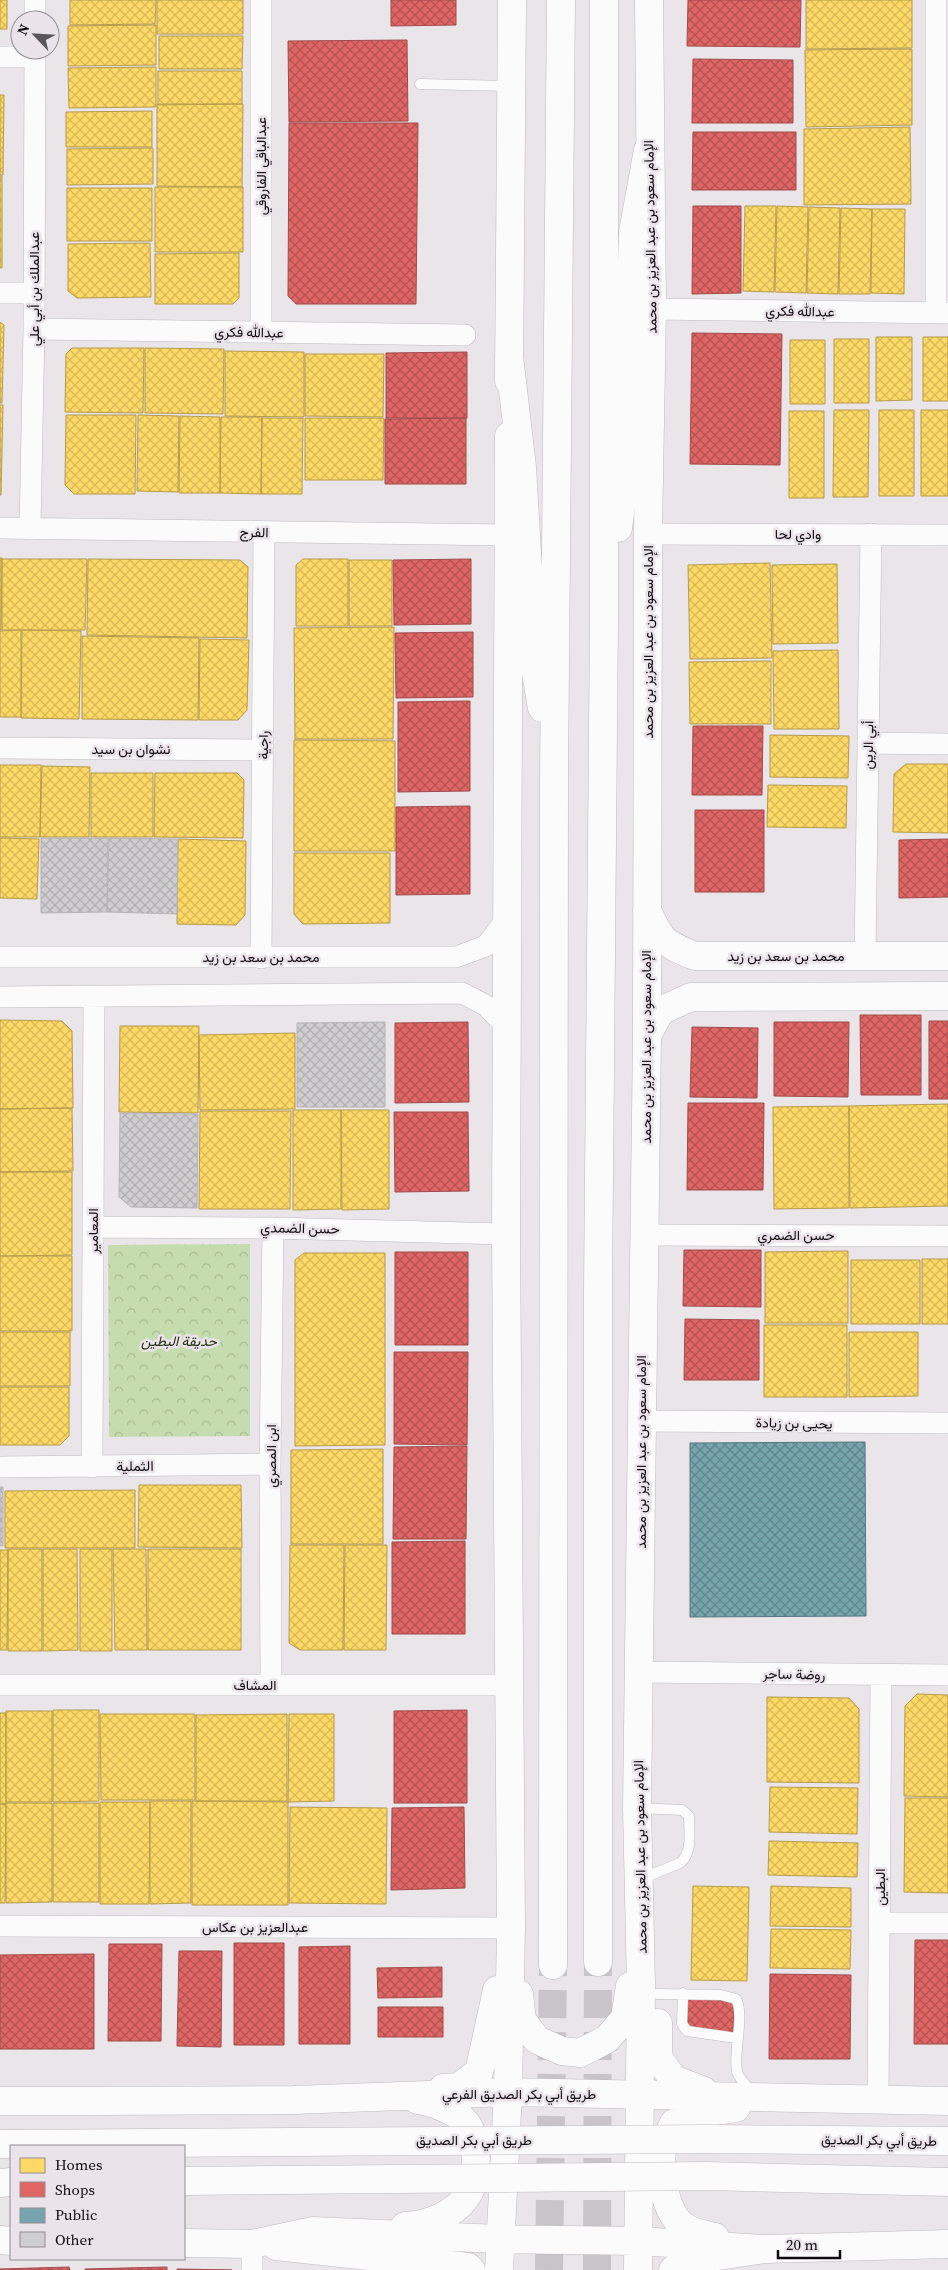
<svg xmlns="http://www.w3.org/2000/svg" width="948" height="2270" font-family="'Source Serif 4',Vazirmatn,serif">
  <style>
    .park { fill: url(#park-crowns) }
    .homes { fill: url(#homes-cross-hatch); stroke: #b69b4b }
    .shops { fill: url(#shops-cross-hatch); stroke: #a14b4b }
    .public { fill: url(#public-cross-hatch); stroke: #56777e }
    .building { fill: url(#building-cross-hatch); stroke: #b7b4b7 }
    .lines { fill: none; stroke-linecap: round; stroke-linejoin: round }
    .primary-tunnel { stroke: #c8c4c8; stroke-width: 28; stroke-dasharray: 28 14; stroke-linecap: butt }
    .lane-casing { stroke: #bebabe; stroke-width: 11 }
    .street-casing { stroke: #bebabe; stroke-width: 22 }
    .secondary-casing { stroke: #bebabe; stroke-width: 29 }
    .primary-casing { stroke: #bebabe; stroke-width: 29 }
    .lane { stroke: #fcfbfc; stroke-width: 10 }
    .street { stroke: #fcfbfc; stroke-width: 21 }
    .secondary { stroke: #fcfbfc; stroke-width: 28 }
    .primary { stroke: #fcfbfc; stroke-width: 28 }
    .primary-bridge-casing { stroke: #bebabe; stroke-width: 29; stroke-linecap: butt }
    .primary-bridge { stroke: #fcfbfc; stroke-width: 28 }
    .labels { text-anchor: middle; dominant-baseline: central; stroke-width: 5; stroke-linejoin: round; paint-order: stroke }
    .street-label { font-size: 14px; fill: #0d0b0d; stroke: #ebe3ea }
    .park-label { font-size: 14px; font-style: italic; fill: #223411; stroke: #ebe3ea }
  </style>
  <defs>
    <pattern id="park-crowns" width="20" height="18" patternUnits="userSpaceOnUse" patternTransform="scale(1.25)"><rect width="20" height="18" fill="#c5dcaf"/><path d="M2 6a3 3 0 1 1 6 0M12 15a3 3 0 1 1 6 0" fill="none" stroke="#a8bb95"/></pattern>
    <pattern id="homes-cross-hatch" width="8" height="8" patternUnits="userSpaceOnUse" patternTransform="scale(1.25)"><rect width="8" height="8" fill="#ffd966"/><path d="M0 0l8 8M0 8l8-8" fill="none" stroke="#d9b957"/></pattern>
    <pattern id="shops-cross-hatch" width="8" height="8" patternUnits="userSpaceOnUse" patternTransform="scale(1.25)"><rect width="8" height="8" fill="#e06666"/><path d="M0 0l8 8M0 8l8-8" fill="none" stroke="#b45252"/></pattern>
    <pattern id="public-cross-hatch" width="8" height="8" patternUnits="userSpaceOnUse" patternTransform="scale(1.25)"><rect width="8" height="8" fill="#76a5af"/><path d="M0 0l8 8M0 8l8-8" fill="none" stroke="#5f858d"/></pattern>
    <pattern id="building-cross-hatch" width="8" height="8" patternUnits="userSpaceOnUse" patternTransform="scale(1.25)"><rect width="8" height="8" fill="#d0cdd0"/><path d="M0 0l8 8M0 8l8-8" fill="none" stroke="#b1afb1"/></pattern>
  </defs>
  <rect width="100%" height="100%" fill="#e9e5e9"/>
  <!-- park -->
  <path class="park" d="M250,1244V1436L109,1437L108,1245Z"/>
  <!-- homes -->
  <path class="homes" d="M0,0H7V29H0Z
    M70,0H156L155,24L70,25Z
    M157,0H243V34H157Z
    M806,0H912V48L806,49Z
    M156,25V65L68,66V26Z
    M159,36H243L242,69H159Z
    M912,49V125L806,127L805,50Z
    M156,67V107L69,108L68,68Z
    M158,71H242V104L158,105Z
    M0,95H4L3,175H0Z
    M157,104H243L242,187L157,186Z
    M152,111V147H66V112Z
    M910,127L911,204L804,205V129Z
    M153,148V184L67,185V149Z
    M0,176H2V268H0Z
    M155,187H243V252H155Z
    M67,188H152V241H67Z
    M745,206H776L774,292L743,291Z
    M777,206L808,207L806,293L775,292Z
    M809,207L840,208L838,294L807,293Z
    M841,208L872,209L870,294H839Z
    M872,209H905L904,294L871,293Z
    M150,243L151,297L77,298L68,291V244Z
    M239,253V298L233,304H155V254Z
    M0,322L4,325L2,403H0Z
    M876,337H912V400L876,401Z
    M923,337H948V401H923Z
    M834,339H869V403H834Z
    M790,340H825V404H790Z
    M72,348H144L143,413L65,412L66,354Z
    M145,348L224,349L223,414L145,413Z
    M225,351L304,352V417L225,416Z
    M305,354H384L383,417L305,416Z
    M0,405H3L1,495H0Z
    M834,410H869L868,497H833Z
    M879,410H914V496H879Z
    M921,410H948V496H921Z
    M789,411H824V498H789Z
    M66,415H136L135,494H74L65,485Z
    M138,415L179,416L178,492L137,491Z
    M180,416L220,417V493H179Z
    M221,417H262L261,494L220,493Z
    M262,418H303L302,494H261Z
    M305,418H384L383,480H305Z
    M0,558H2L1,630H0Z
    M2,559H87L85,630H2Z
    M88,559L240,560L248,567L247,638L87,635Z
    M303,559H348V626H296V565Z
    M349,560H392V626H349Z
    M770,563L772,658L690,659L688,565Z
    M837,564L838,643L773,644L772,565Z
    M394,627L393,739H295L294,628Z
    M21,630V717H0V631Z
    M22,630L81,631L79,719L21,718Z
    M82,636L199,638L198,720L82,719Z
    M200,639L249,640L247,710L238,720H199Z
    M838,650L839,729H774L773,651Z
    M771,661V724H690L689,662Z
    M770,735L849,736L848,778L770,777Z
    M294,740L395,741V851H294Z
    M906,764H948V833L893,832L894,774Z
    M0,765H41L40,837H0Z
    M42,766L90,767L89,837H40Z
    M91,773H153V837H91Z
    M155,773H237L244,780L243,838L154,837Z
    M768,785L847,786L846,828L767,827Z
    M0,838L39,839L37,899L0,898Z
    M178,839L246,841L245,915L236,925L177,924Z
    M294,853H390V923L303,924L294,914Z
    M0,1020L62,1021L72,1031L73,1108L0,1109Z
    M120,1026H199L198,1113L119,1112Z
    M295,1033V1109L200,1110L199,1035Z
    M948,1104V1206L850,1208L849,1106Z
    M849,1106V1208L774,1209L773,1107Z
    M72,1108L73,1171L0,1172V1109Z
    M293,1110H341V1209L293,1210Z
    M341,1110H389V1209L342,1210Z
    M200,1111H291L290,1209H199Z
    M0,1172H72V1255L0,1256Z
    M848,1251V1323H765V1252Z
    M304,1253H385V1445L295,1446V1260Z
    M0,1256H72V1331H0Z
    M922,1259H948V1324H922Z
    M851,1260H920V1324H851Z
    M764,1325H847V1397H764Z
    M0,1332H70V1386H0Z
    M849,1332H918V1396L849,1397Z
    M0,1387H69V1436L60,1445H0Z
    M383,1449V1544H291V1450Z
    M139,1485H241L242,1548L138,1547Z
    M135,1490V1548H5V1491Z
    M290,1545H344L343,1650H300L289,1643Z
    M345,1545H387L386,1650H344Z
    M8,1549H42V1651H8Z
    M43,1549H77L78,1650L43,1651Z
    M80,1549H112V1651H80Z
    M113,1549H146L147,1650H115Z
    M148,1549H241V1650H148Z
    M0,1550H8L7,1650H0Z
    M917,1694L948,1695V1797L904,1796L905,1706Z
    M767,1697L849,1698L859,1709V1783L767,1782Z
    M53,1710H99V1801L53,1802Z
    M6,1711H52V1802H6Z
    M0,1713H6V1804H0Z
    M100,1714H195V1800H101Z
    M287,1714V1801H196V1715Z
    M289,1714H334V1801L288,1802Z
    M770,1787L858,1788L857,1834L769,1832Z
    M905,1798H948V1893L904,1892Z
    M150,1801H191V1903L150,1904Z
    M192,1801L288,1802V1905H192Z
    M100,1802H150L149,1904H100Z
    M6,1803H52V1902L6,1903Z
    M53,1803H99V1902H53Z
    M0,1804H6L5,1903H0Z
    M290,1807L387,1808L386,1904L289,1903Z
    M769,1841L858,1843L857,1877L768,1875Z
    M693,1886L749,1887L747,1981L691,1980Z
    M771,1886L851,1888V1927L770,1926Z
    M771,1929L851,1930L850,1969L770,1968Z"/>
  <!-- shops -->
  <path class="shops" d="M391,0H456V25L391,26Z
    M688,0H801L800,47L687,46Z
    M407,40L408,121L289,122L288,41Z
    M693,59L793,60V123H692Z
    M289,123H418L416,304H296L288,296Z
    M693,132H796V190H692Z
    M693,206H741V293L692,294Z
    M692,333L782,334L780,465L690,464Z
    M467,352V418H386V353Z
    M466,418V484H385V419Z
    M471,559V624L394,625L393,560Z
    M473,632V697L396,698L395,633Z
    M470,701V791L398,792V702Z
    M693,726H763L762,795H692Z
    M470,806V894L396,895V807Z
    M695,810H764V892H695Z
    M948,839V897L899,898V840Z
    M860,1015H921V1095H861Z
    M929,1021H948V1099H929Z
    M468,1022L469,1102L395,1103V1023Z
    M774,1022H849L848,1097L774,1096Z
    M692,1027L758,1028L757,1098L690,1097Z
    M688,1103H764L763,1190H687Z
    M394,1112H468L469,1191L395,1192Z
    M684,1250H761V1307L683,1306Z
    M395,1252H468V1345H395Z
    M685,1319L759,1320V1380H684Z
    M394,1352H468L467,1445L394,1444Z
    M467,1446L466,1539H393L394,1447Z
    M465,1541V1634H392V1542Z
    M467,1710V1803H394V1711Z
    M464,1807L465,1888L391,1890L392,1808Z
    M915,1940H948V2044H914Z
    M234,1943H284V2045H234Z
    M109,1944H162L161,2041H108Z
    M350,1946V2044H299V1947Z
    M179,1951H222L221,2047L177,2046Z
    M94,1954V2049H0V1955Z
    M442,1967V1997L378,1998L377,1968Z
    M770,1974L851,1975L850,2059H769Z
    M687,1999L734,2000L733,2033L688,2027Z
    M378,2007H443V2037H378Z
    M69,2267L70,2270H0V2269Z
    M167,2267V2270H85V2269Z
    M177,2269L232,2270H177Z"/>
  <!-- public -->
  <path class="public" d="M865,1442L866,1616L690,1617V1443Z"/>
  <!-- building -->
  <path class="building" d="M41,838H108L107,912L41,913Z
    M109,838L178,839L177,914L107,912Z
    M385,1022V1107H297V1023Z
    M120,1113L198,1114L197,1208L131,1207L119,1197Z
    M0,1487H3V1546H0Z"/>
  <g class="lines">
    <!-- primary-tunnel -->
    <path class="primary-tunnel" d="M549,2270L553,1965
      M597,2270L598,1962"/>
    <defs>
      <path id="lane" d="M420,84L511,86
        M638,1808L682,1810L689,1816C689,1831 693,1853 680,1863L641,1879
        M683,1993L682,2024L687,2031L736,2038
        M657,1994L721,1995L736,1999C745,2016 733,2051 737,2072C739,2079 749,2088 754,2094"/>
      <path id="street" d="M936,0V313
        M35,20V0
        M0,57H35
        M0,293H34
        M652,309L948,313
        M34,329L465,335
        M261,332V0
        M0,528L508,535
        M30,529L34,329L35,50
        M648,534L948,535
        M868,743L948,744
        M0,748L263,750
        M865,956L871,534
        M0,957H456L486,946L507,918
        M261,958L264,532
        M0,997L462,993L487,1006L506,1027
        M93,1227L273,1228L506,1234
        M644,1235L948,1236
        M641,1421L948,1423
        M0,1467L270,1464
        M92,1467L94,996
        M640,1672L948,1675
        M0,1685H510
        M271,1685L270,1464L273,1228
        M880,1923H948
        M0,1926L511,1928
        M878,2099L881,1675
        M252,2270V2244"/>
      <path id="secondary" d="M509,381L512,0
        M647,910C661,941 663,943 695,956H948
        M647,1036L660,1011L691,997L948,996
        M519,1994L522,2020L537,2040L562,2051L580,2053L607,2039L625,2018L630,1986
        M658,2023V2057L673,2079L704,2091
        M443,2088L459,2087L479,2072L497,1990
        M0,2101H108
        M91,2101L294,2100L508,2092L948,2101
        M405,2226C426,2225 453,2216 466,2197C479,2179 479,2141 466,2123C457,2111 432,2102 418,2100
        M715,2237C704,2234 691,2233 682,2225C665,2211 659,2173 662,2152C663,2143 670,2132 674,2123L706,2112L736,2108
        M0,2240L11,2241
        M184,2243L252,2244L313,2231L499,2239L638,2241L765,2249
        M276,2246L468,2267L471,2270
        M499,2270L508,2092L511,1928L506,1234L509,436
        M638,2270L641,1985L637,1808L647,1036L648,534L652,309L649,0
        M673,2270L684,2261L765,2249L948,2244"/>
      <path id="primary" d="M509,356L522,467L533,655L542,708
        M618,528L625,477L633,232L648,150
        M598,1962V1289L604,618V0
        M553,1965L554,775L561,0
        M0,2183L11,2182"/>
    </defs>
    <!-- lane casing -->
    <use href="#lane" class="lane-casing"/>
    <!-- street casing -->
    <use href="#street" class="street-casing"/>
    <!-- secondary casing -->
    <use href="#secondary" class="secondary-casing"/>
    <!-- primary casing -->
    <use href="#primary" class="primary-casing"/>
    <!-- lane -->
    <use href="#lane" class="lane"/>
    <!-- street -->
    <use href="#street" class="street"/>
    <!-- secondary -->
    <use href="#secondary" class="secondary"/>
    <!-- primary -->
    <use href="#primary" class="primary"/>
    <defs>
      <path id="primary-bridge" d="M0,2144L705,2139L948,2141
        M184,2181L706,2176L948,2182"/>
    </defs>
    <!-- primary-bridge casing -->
    <use href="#primary-bridge" class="primary-bridge-casing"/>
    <!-- primary-bridge -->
    <use href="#primary-bridge" class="primary-bridge"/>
  </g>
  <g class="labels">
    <!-- street labels -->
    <g class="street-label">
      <text transform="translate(261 166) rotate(-90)">عبدالباقي الفاروقي</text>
      <text transform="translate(650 237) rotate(-91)">الإمام سعود بن عبد العزيز بن محمد</text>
      <text transform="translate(34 289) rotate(-90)">عبدالملك بن أبي علي</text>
      <text transform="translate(800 311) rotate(1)">عبدالله فكري</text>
      <text transform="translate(249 332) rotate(1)">عبدالله فكري</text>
      <text transform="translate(254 532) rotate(1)">الفرج</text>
      <text x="798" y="534">وادي لحا</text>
      <text transform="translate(648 642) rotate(-90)">الإمام سعود بن عبد العزيز بن محمد</text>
      <text transform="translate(263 745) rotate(-90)">راجية</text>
      <text transform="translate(868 745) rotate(-89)">أبي الرين</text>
      <text x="131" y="749">نشوان بن سيد</text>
      <text x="786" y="956">محمد بن سعد بن زيد</text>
      <text x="261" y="957">محمد بن سعد بن زيد</text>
      <text transform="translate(646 1047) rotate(-90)">الإمام سعود بن عبد العزيز بن محمد</text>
      <text transform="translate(300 1228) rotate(1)">حسن الضمدي</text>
      <text transform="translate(93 1231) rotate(-90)">المعامير</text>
      <text x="796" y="1235">حسن الضمري</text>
      <text transform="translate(794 1423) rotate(1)">يحيى بن زيادة</text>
      <text transform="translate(641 1452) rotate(-90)">الإمام سعود بن عبد العزيز بن محمد</text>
      <text transform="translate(271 1456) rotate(-90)">ابن المصري</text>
      <text transform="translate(135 1466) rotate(-1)">الثملية</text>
      <text transform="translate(794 1674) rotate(1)">روضة ساجر</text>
      <text x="255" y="1685">المشاف</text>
      <text transform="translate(640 1857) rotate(-91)">الإمام سعود بن عبد العزيز بن محمد</text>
      <text transform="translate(880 1887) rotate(-90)">البطين</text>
      <text x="255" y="1927">عبدالعزيز بن عكاس</text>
      <text x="519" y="2094">طريق أبي بكر الصديق الفرعي</text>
      <text x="474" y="2140">طريق أبي بكر الصديق</text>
      <text transform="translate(879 2140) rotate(1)">طريق أبي بكر الصديق</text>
    </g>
    <!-- park labels -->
    <g class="park-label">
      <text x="179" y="1341">حديقة البطين</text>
    </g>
  </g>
  <!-- legend -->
  <rect x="10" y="2145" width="175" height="115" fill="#ebe3ea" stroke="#928d92"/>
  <rect x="20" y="2158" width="25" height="15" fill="#ffd966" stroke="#928d92"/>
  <text x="55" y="2170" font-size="15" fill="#0d0b0d">Homes</text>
  <rect x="20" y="2182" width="25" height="15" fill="#e06666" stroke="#928d92"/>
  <text x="55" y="2195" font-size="15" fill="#0d0b0d">Shops</text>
  <rect x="20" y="2208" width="25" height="15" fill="#76a5af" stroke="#928d92"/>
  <text x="55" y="2220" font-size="15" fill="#0d0b0d">Public</text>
  <rect x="20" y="2232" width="25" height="15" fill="#d0cdd0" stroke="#928d92"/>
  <text x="55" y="2245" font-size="15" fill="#0d0b0d">Other</text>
  <!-- north arrow -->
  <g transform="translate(35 35) rotate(295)"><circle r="24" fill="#ebe3ea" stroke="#928d92"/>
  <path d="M0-4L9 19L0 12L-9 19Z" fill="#5a575a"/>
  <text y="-8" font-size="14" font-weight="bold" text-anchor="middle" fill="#0d0b0d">N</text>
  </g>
  <!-- scale -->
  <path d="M778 2250v8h62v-8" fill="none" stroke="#0d0b0d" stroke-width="2.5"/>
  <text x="786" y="2250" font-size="15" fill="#0d0b0d" stroke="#ebe3ea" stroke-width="4" paint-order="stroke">20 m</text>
</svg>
